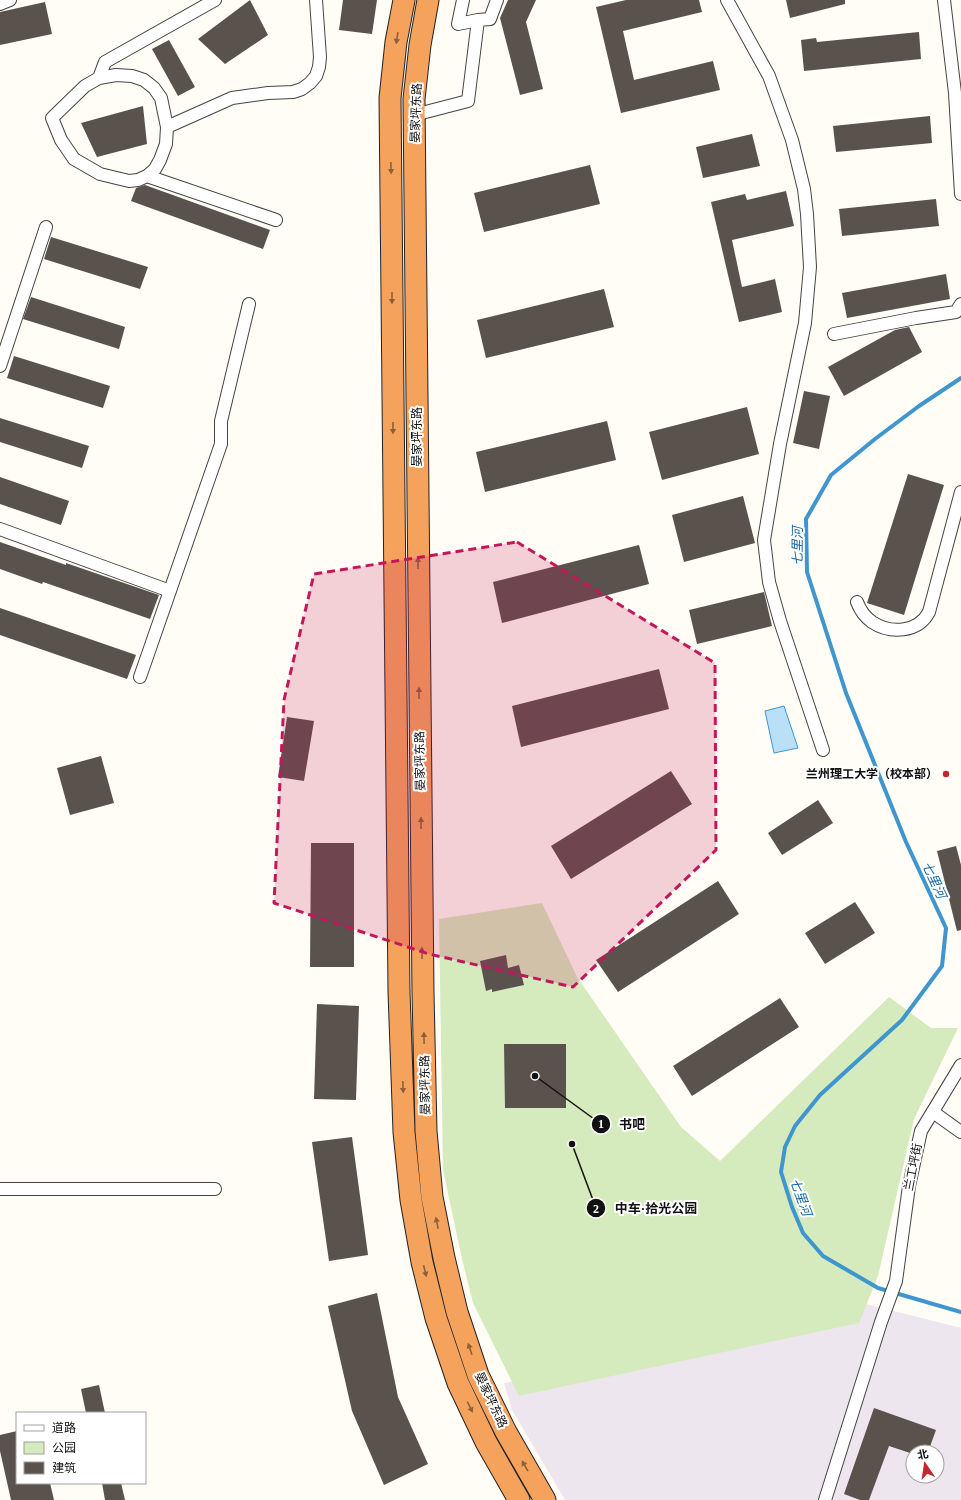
<svg xmlns="http://www.w3.org/2000/svg" width="961" height="1500" font-family="'Times New Roman','Noto Sans SC',serif">
  <style>
    .industrial { fill: #eee6ef; fill-rule: evenodd }
    .green { fill: #d5ebbd }
    .water { fill: #b9e0f7; stroke: #3f96cf }
    .lines { fill: none; stroke-linecap: round; stroke-linejoin: round }
    .stream { stroke: #3f96cf; stroke-width: 4 }
    .building { fill: #5a524d }
    .street-casing { stroke: #444; stroke-width: 14 }
    .highway-casing { stroke: #222; stroke-width: 23 }
    .street { stroke: #fff; stroke-width: 12 }
    .highway { stroke: #f5a25d; stroke-width: 21 }
    .oneway { fill: #8e613b }
    .marked { fill: #c2185b; fill-opacity: 0.2; stroke: #c2185b; stroke-width: 3; stroke-dasharray: 8 5; stroke-linejoin: round }
    .poi-dot { fill: #c4262e; stroke: #fff; stroke-width: 1.5 }
    .labels { text-anchor: middle; dominant-baseline: central; stroke-width: 4; stroke-linejoin: round; paint-order: stroke }
    .street-label { font-size: 12px; fill: #111; stroke: #fff }
    .poi-label { font-size: 12px; font-weight: bold; fill: #111; stroke: #fff; text-anchor: end }
    .water-label { font-size: 13px; font-style: italic; fill: #1768a6; stroke: #fff }
    .leader { fill: none; stroke: #111; stroke-width: 1.5 }
    .callout-dot { fill: #111; stroke: #fff; stroke-width: 1.5 }
    .mark-label { font-size: 12px; text-anchor: middle; font-weight: bold; fill: #fff }
    .callout-label { font-size: 13px; text-anchor: middle; font-weight: bold; fill: #111; stroke: #fff; stroke-width: 4; stroke-linejoin: round; paint-order: stroke }
  </style>
  <rect width="100%" height="100%" fill="#fffdf5"/>
  <!-- industrial -->
  <path class="industrial" d="M831,1295L961,1328V1500H565L512,1410L504,1383L824,1322ZM913,1452H937V1476H913Z"/>
  <!-- green -->
  <path class="green" d="M542,903L577,977L681,1127L720,1161L889,997L931,1028H958L914,1119L878,1276L859,1323L519,1396L473,1303L462,1259L443,1170L439,919Z"/>
  <!-- water -->
  <path class="water" d="M784,706L798,748L774,753L765,711Z"/>
  <g class="lines">
    <!-- stream -->
    <path class="stream" d="M961,378L919,406L875,439L831,475L806,519L807,572L846,693L906,842L946,928L942,966L902,1020L820,1095L795,1126L785,1147L781,1172L792,1207L803,1233L823,1256L878,1288L961,1312"/>
  </g>
  <!-- building -->
  <path class="building" d="M250,0L268,35L225,64L198,39Z
    M343,0H377L372,34L339,30Z
    M508,0H536L526,22L543,89L520,95L500,18Z
    M626,0H699L702,12L623,31L634,80L713,61L720,90L621,113L596,7Z
    M786,0H845V4L790,18Z
    M45,2L52,34L0,45V12Z
    M919,32L921,59L804,71L801,40L816,38L817,42Z
    M169,40L195,87L178,96L152,49Z
    M143,106L147,144L97,157L81,123Z
    M930,116L932,143L836,152L833,126Z
    M752,134L760,166L703,178L696,147Z
    M590,165L600,204L484,232L474,193Z
    M145,185L270,230L263,249L131,201L136,188Z
    M786,191L794,226L732,240L742,287L775,279L782,312L739,322L711,202L745,194L747,200Z
    M936,199L939,226L842,236L839,209Z
    M51,237L148,267L140,289L44,259Z
    M946,274L950,299L847,318L842,293Z
    M604,289L614,327L486,358L477,320Z
    M31,297L125,327L119,349L23,319Z
    M909,327L922,352L844,396L828,367L895,330Z
    M14,356L110,386L103,408L7,378Z
    M804,391L830,396L819,449L793,443Z
    M747,407L759,454L662,480L649,432Z
    M0,418L89,446L82,468L0,442Z
    M607,421L616,460L485,492L476,452Z
    M908,474L944,485L904,615L867,603Z
    M0,477L69,501L61,525L0,504Z
    M743,496L755,543L684,562L672,515Z
    M0,542L66,565V563L159,595L150,619L43,582L42,584L0,569Z
    M639,545L649,584L502,623L493,582Z
    M764,592L772,626L697,644L689,610Z
    M0,608L136,655L127,679L0,635Z
    M659,669L669,709L521,747L512,706Z
    M287,717L314,721L304,781L278,777Z
    M101,756L114,803L70,815L57,768Z
    M671,771L692,804L571,879L551,846Z
    M818,800L833,823L782,855L768,833Z
    M311,843H354V967H310Z
    M956,846L961,865V930L957,931L937,851Z
    M718,881L739,914L618,992L596,960Z
    M855,902L875,933L825,964L805,933Z
    M506,955L508,968L519,965L524,985L492,992V989L486,991L480,961Z
    M780,998L799,1027L692,1096L673,1066Z
    M317,1004L359,1006L356,1100L314,1099Z
    M504,1044H566V1108H505Z
    M352,1137L368,1255L329,1261L312,1142Z
    M377,1293L398,1397L428,1464L384,1485L352,1411L328,1306Z
    M99,1385L105,1413H86L81,1389Z
    M874,1408L936,1430L928,1452H913V1454L889,1446L869,1500H860L844,1494Z
    M17,1431V1483H50L54,1500H11L0,1451V1435Z
    M102,1483H121L125,1500H105Z"/>
  <g class="lines">
    <defs>
      <path id="street" d="M463,0L458,24L478,20
        M727,0L769,76L792,140L804,189L807,214L810,267L805,323L780,444L764,540L769,582L780,621L823,750
        M944,0L955,93L961,194
        M0,4L10,0
        M116,75L132,76L144,80L154,88L161,98L167,127L166,144L160,160L155,169L147,176L138,180L129,181L100,174L74,159L61,140L52,118L85,86L99,78Z
        M99,78L105,62L215,0
        M414,115L468,101L478,20L490,19L497,0
        M167,127L232,98L268,93L293,92L302,89L310,83L316,76L319,67L320,57L316,0
        M147,176L276,220
        M834,334L916,318L956,312L961,304
        M0,366L46,227
        M0,529L170,591
        M857,602C860,610 865,617 872,622C890,634 918,633 929,612L961,492
        M140,677L221,444V421L249,304
        M933,1112L961,1132
        M0,1189H215
        M825,1500L881,1322L896,1281L909,1186L921,1131L961,1065"/>
      <path id="highway" d="M404,0L396,42L390,98L399,992L404,1132L411,1200L422,1262L436,1318L458,1383L486,1442L519,1500
        M428,0L420,45L414,99L423,992L426,1131L432,1197L444,1258L457,1312L478,1375L506,1432L545,1500"/>
    </defs>
    <!-- street casing -->
    <use href="#street" class="street-casing"/>
    <!-- highway casing -->
    <use href="#highway" class="highway-casing"/>
    <!-- street -->
    <use href="#street" class="street"/>
    <!-- highway -->
    <use href="#highway" class="highway"/>
  </g>
  <!-- one-way arrows -->
  <defs><path id="oneway-solid" d="M-6-.8H1V-3.2L6.5 0L1 3.2V.8H-6Z"/></defs>
  <g class="oneway">
    <use href="#oneway-solid" transform="translate(397 38) rotate(99)"/>
    <use href="#oneway-solid" transform="translate(391 168) rotate(89)"/>
    <use href="#oneway-solid" transform="translate(392 298) rotate(90)"/>
    <use href="#oneway-solid" transform="translate(393 428) rotate(90)"/>
    <use href="#oneway-solid" transform="translate(418 563) rotate(-90)"/>
    <use href="#oneway-solid" transform="translate(419 693) rotate(-91)"/>
    <use href="#oneway-solid" transform="translate(421 823) rotate(-91)"/>
    <use href="#oneway-solid" transform="translate(422 953) rotate(-91)"/>
    <use href="#oneway-solid" transform="translate(424 1038) rotate(-91)"/>
    <use href="#oneway-solid" transform="translate(403 1087) rotate(88)"/>
    <use href="#oneway-solid" transform="translate(437 1223) rotate(-101)"/>
    <use href="#oneway-solid" transform="translate(425 1271) rotate(76)"/>
    <use href="#oneway-solid" transform="translate(470 1349) rotate(-109)"/>
    <use href="#oneway-solid" transform="translate(470 1407) rotate(64)"/>
    <use href="#oneway-solid" transform="translate(525 1466) rotate(-120)"/>
  </g>
  <!-- marked area -->
  <path class="marked" d="M517,542L715,663L716,850L573,987L429,954L274,903L284,700L314,574Z"/>
  <!-- markers -->
  <circle class="poi-dot" cx="946" cy="774" r="4"/>
  <g class="labels">
    <!-- street labels -->
    <g class="street-label">
      <text transform="translate(416 113) rotate(-88)">晏家坪东路</text>
      <text transform="translate(417 437) rotate(-90)">晏家坪东路</text>
      <text transform="translate(420 761) rotate(-91)">晏家坪东路</text>
      <text transform="translate(425 1085) rotate(-91)">晏家坪东路</text>
      <text transform="translate(913 1167) rotate(-79)">兰工坪街</text>
      <text transform="translate(491 1400) rotate(65)">晏家坪东路</text>
    </g>
    <!-- poi labels -->
    <g class="poi-label">
      <text x="938" y="774">兰州理工大学（校本部）</text>
    </g>
    <!-- water labels -->
    <g class="water-label">
      <text transform="translate(797 546) rotate(-90)">七里河</text>
      <text transform="translate(934 880) rotate(65)">七里河</text>
      <text transform="translate(801 1197) rotate(70)">七里河</text>
    </g>
  </g>
  <!-- callouts -->
  <path class="leader" d="M535 1076L601 1124M572 1144L596 1208"/>
  <g class="callout-dot">
    <circle cx="535" cy="1076" r="4"/>
    <circle cx="572" cy="1144" r="4"/>
    <circle cx="601" cy="1124" r="10"/>
    <circle cx="596" cy="1208" r="10"/>
  </g>
  <g class="mark-label">
    <text x="601" y="1128">1</text>
    <text x="596" y="1213">2</text>
  </g>
  <g class="callout-label">
    <text x="632" y="1129">书吧</text>
    <text x="656" y="1213">中车·拾光公园</text>
  </g>
  <!-- legend -->
  <rect x="16" y="1412" width="130" height="72" fill="#ffffff" stroke="#a0a0a0"/>
  <rect x="24" y="1425" width="20" height="6" fill="#ffffff" stroke="#a0a0a0"/>
  <text x="52" y="1432" font-size="12" fill="#111111">道路</text>
  <rect x="24" y="1442" width="20" height="12" fill="#d5ebbd" stroke="#a0a0a0"/>
  <text x="52" y="1452" font-size="12" fill="#111111">公园</text>
  <rect x="24" y="1462" width="20" height="12" fill="#5a524d" stroke="#a0a0a0"/>
  <text x="52" y="1472" font-size="12" fill="#111111">建筑</text>
  <!-- north arrow -->
  <g transform="translate(925 1464) rotate(347)"><circle r="19" fill="#ffffff" stroke="#a0a0a0"/>
  <path d="M0-3L7 15L0 10L-7 15Z" fill="#c4262e"/>
  <text y="-6" font-size="11" font-weight="bold" text-anchor="middle" fill="#111111">北</text>
  </g>
</svg>
